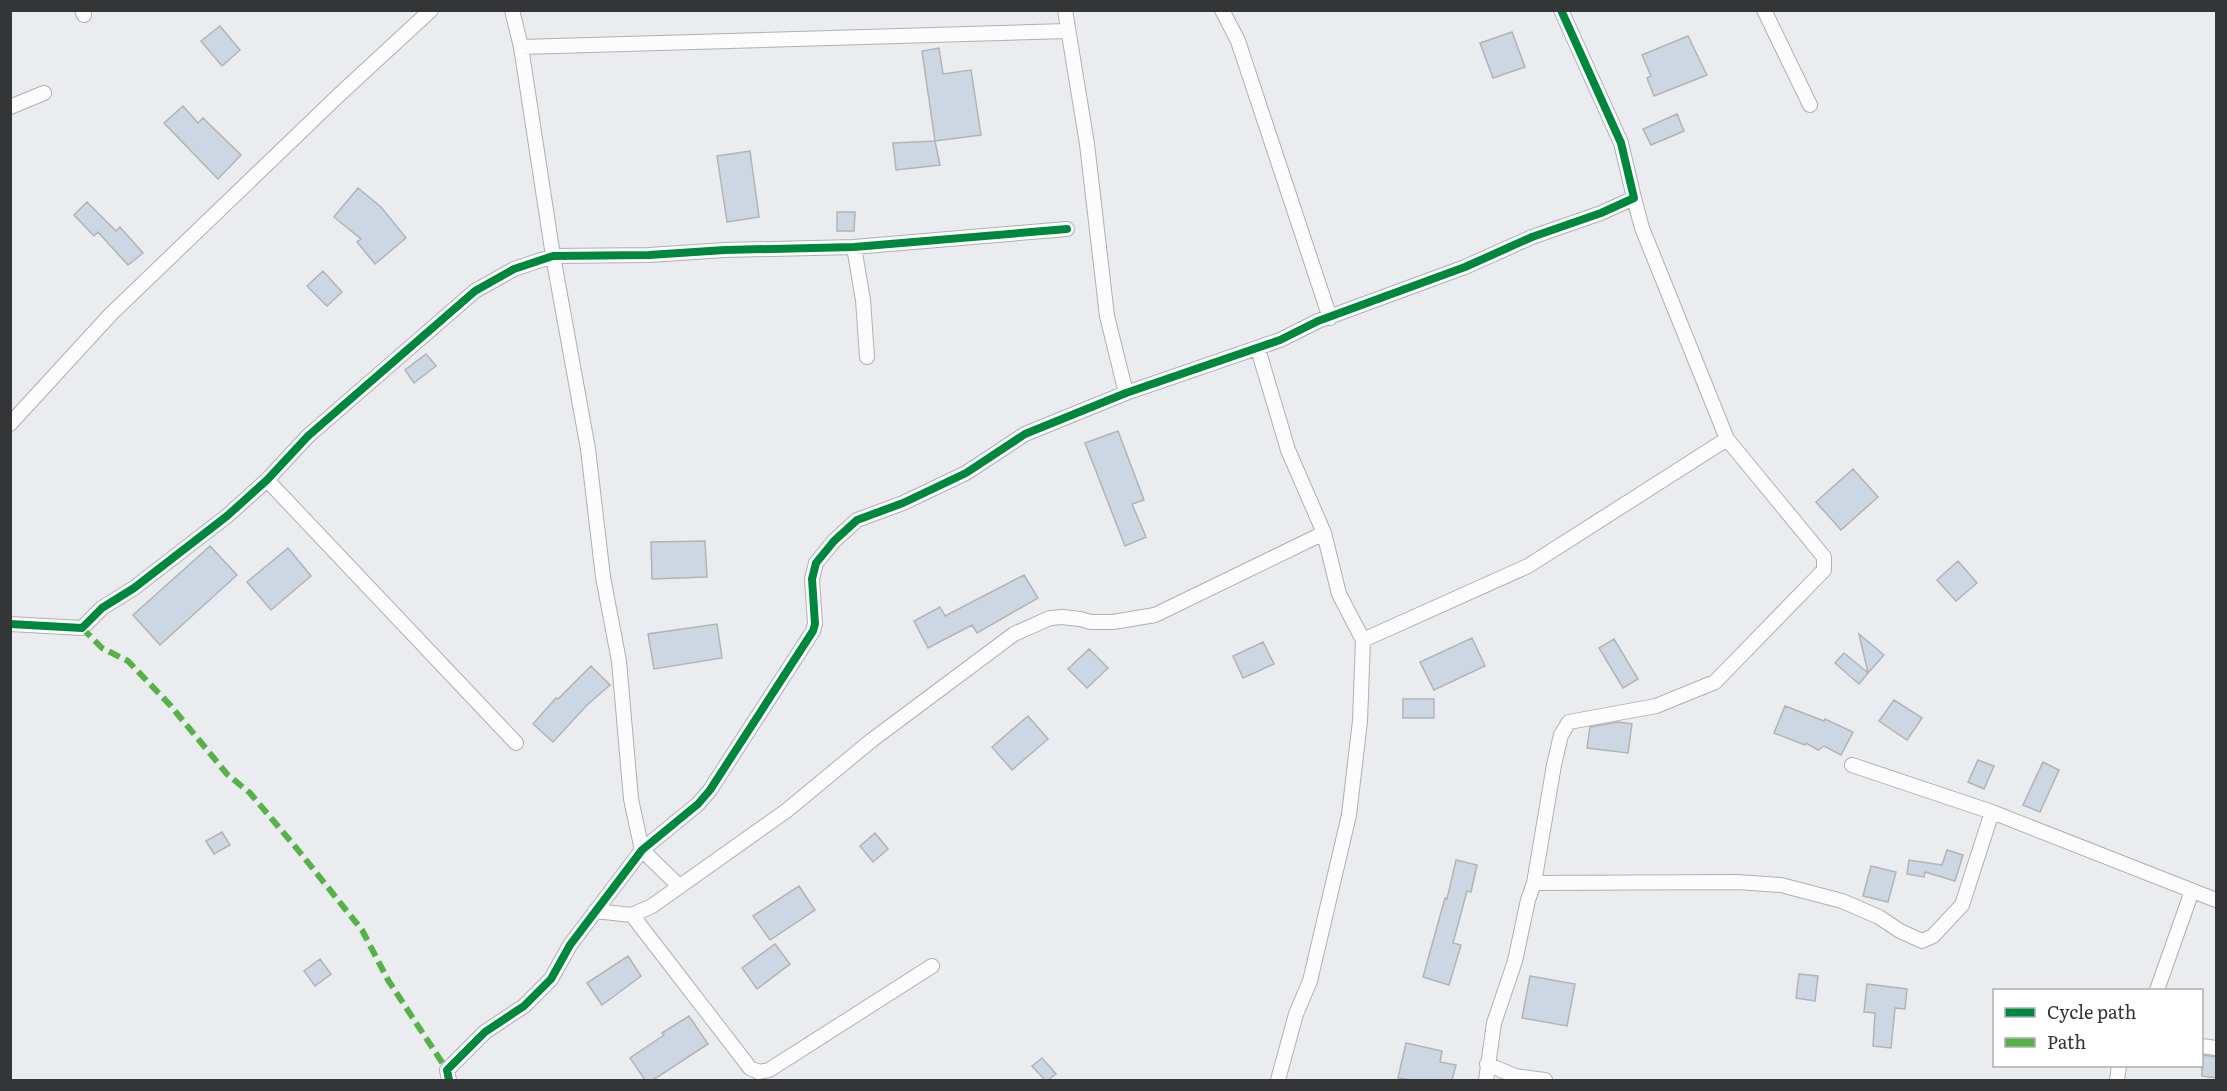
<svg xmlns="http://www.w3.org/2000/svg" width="2227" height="1091" font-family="Literata,serif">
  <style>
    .building { fill: #cdd7e3; stroke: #b1b3b5; stroke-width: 1.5 }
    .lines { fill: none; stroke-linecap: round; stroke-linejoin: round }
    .minor-casing { stroke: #aeb0b2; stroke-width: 16 }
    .minor { stroke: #fcfcfd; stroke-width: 14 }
    .quiet { stroke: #56b246; stroke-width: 6; stroke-dasharray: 12 6; stroke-linecap: butt }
    .cycleway-casing { stroke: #fff; stroke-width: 11 }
    .cycleway { stroke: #00873e; stroke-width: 8 }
  </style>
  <rect width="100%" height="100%" fill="#eaecef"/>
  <!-- building -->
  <path class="building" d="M220,26L240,50L222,66L201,41Z
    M1512,32L1525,67L1493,78L1480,43Z
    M1688,36L1707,75L1654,96L1647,78L1651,76L1642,55Z
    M939,48L943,74L971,70L981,135L935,141L922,51Z
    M183,106L198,123L203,118L241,155L218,179L164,123Z
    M1677,114L1684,131L1651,145L1643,129Z
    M935,141L940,165L896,170L893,143Z
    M750,151L759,217L727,222L717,156Z
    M358,188L381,207L406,238L375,264L357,242L361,239L334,217Z
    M87,202L116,231L120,227L143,253L128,265L98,232L94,236L74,215Z
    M837,212H855L854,231H837Z
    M323,271L342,292L327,306L307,286Z
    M426,354L436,366L414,383L405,370Z
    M1118,431L1144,500L1132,504L1146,537L1125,546L1085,443Z
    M1853,469L1878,497L1841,530L1816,502Z
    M705,541L707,577L652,579L651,542Z
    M210,546L237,575L160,645L133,615Z
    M288,548L311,576L271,610L247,582Z
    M1958,561L1977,583L1956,601L1937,580Z
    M1024,575L1038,598L977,633L972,625L928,648L914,621L940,607L945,616Z
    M717,624L722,658L654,669L648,634Z
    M1859,634L1884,655L1868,673Z
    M1472,638L1485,666L1434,690L1420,662Z
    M1614,639L1638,679L1623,688L1599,648Z
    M1263,642L1274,664L1243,678L1233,656Z
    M1089,649L1108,668L1087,688L1068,669Z
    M1844,653L1868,673L1859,684L1835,663Z
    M591,666L610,685L587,705L553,742L533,724L556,698L558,699Z
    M1403,699H1434V718H1403Z
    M1894,700L1922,718L1907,740L1879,721Z
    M1785,706L1824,721L1825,719L1853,732L1841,755L1824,746L1818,750L1806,743L1805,745L1774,733Z
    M1028,716L1048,739L1012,770L992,747Z
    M1618,722L1632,724L1628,753L1587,748L1590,727Z
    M1978,760L1994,766L1984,789L1968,782Z
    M2043,762L2059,770L2040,812L2023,805Z
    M222,832L230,845L214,854L206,841Z
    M875,833L888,849L873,862L860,846Z
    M1947,850L1963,855L1955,881L1925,872L1924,877L1907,874L1909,860L1942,865Z
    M1456,860L1477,865L1471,892L1467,891L1453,943L1461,945L1449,985L1423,977L1445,898L1447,899Z
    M1871,866L1896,872L1888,902L1863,896Z
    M799,886L815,910L770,940L753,916Z
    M775,944L790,964L757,989L742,968Z
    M628,956L641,976L602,1005L587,983Z
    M320,959L331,974L315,986L304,971Z
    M1799,974L1818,976L1815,1001L1796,998Z
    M1530,976L1575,984L1567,1026L1522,1018Z
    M1867,984L1907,989L1905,1009L1895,1008L1891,1048L1873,1046L1875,1013L1864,1012Z
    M689,1016L708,1044L653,1080H645L630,1058L664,1035L662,1033Z
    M1406,1043L1442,1051L1440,1062L1456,1065L1452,1080H1411L1398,1078Z
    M2202,1055L2217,1057V1078L2202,1076Z
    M1042,1058L1056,1074L1048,1080H1045L1032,1066Z"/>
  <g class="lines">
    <defs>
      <path id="minor" d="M82,10L84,15
        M512,10L521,47L553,256L588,449L603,577L619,661L631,799L642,850L678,885
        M1065,10L1087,144L1107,316L1126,393
        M1222,10L1238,41L1330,318
        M1764,10L1810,105
        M521,47L1067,31
        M10,107L44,93
        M854,247L863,300L867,357
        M1258,349L1288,450L1324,533L1339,594L1363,640L1360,721L1349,815L1310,981L1296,1014L1278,1080
        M10,424L111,314L340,94L431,10
        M267,480L516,743
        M10,624L82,628L102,608L134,588L227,516L267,480L308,436L475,291L514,269L553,256L649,255L725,250L854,247L1067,229
        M1363,640L1528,566L1727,439
        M1852,765L1992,812L2216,900
        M1534,883L1737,882L1781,885L1842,901L1879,917L1900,931L1922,941L1933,936L1962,905L1992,812
        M595,911L632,915L652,906L786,811L872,740L1014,634L1050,618L1062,617L1080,619L1091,622H1113L1155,615L1324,533
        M632,915L750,1068L759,1072L769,1070L932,966
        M2157,990L2192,891
        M2202,1046L2216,1048
        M1487,1064L1515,1076L1545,1080
        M449,1080L447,1070L485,1032L524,1006L551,979L570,945L642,850L698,804L710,790L813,631L815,624L812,579L816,563L834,541L857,520L903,503L966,473L1025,434L1126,393L1280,340L1318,321L1465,267L1532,237L1601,213L1634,198L1621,143L1561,10
        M1486,1080L1494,1023L1515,961L1528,900L1534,883L1554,765L1561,735L1569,722L1656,706L1715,682L1824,570V557L1727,439L1642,228L1634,198
        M2117,1080L2119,1066"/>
    </defs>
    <!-- minor casing -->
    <use href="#minor" class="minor-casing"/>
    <!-- minor -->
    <use href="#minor" class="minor"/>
    <!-- quiet -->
    <path class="quiet" d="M82,628L102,648L128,661L170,705L227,774L250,793L298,850L362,930L388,980L447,1070"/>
    <defs>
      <path id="cycleway" d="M10,624L82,628L102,608L134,588L227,516L267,480L308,436L475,291L514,269L553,256L649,255L725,250L854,247L1067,229
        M449,1080L447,1070L485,1032L524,1006L551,979L570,945L642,850L698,804L710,790L813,631L815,624L812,579L816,563L834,541L857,520L903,503L966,473L1025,434L1126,393L1280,340L1318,321L1465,267L1532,237L1601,213L1634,198L1621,143L1561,10"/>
    </defs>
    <!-- cycleway casing -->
    <use href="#cycleway" class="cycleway-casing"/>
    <!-- cycleway -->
    <use href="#cycleway" class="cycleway"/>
  </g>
  <!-- border -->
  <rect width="2227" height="1091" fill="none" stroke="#333536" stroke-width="24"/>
  <!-- legend -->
  <rect x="1993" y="989" width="210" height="78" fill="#ffffff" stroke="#adaeaf" stroke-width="1.5"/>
  <rect x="2005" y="1008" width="30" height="9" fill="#00873e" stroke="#adaeaf" stroke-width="1.5"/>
  <text x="2047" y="1019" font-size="18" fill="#333536">Cycle path</text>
  <rect x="2005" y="1038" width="30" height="9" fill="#56b246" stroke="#adaeaf" stroke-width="1.5"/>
  <text x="2047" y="1049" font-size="18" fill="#333536">Path</text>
</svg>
